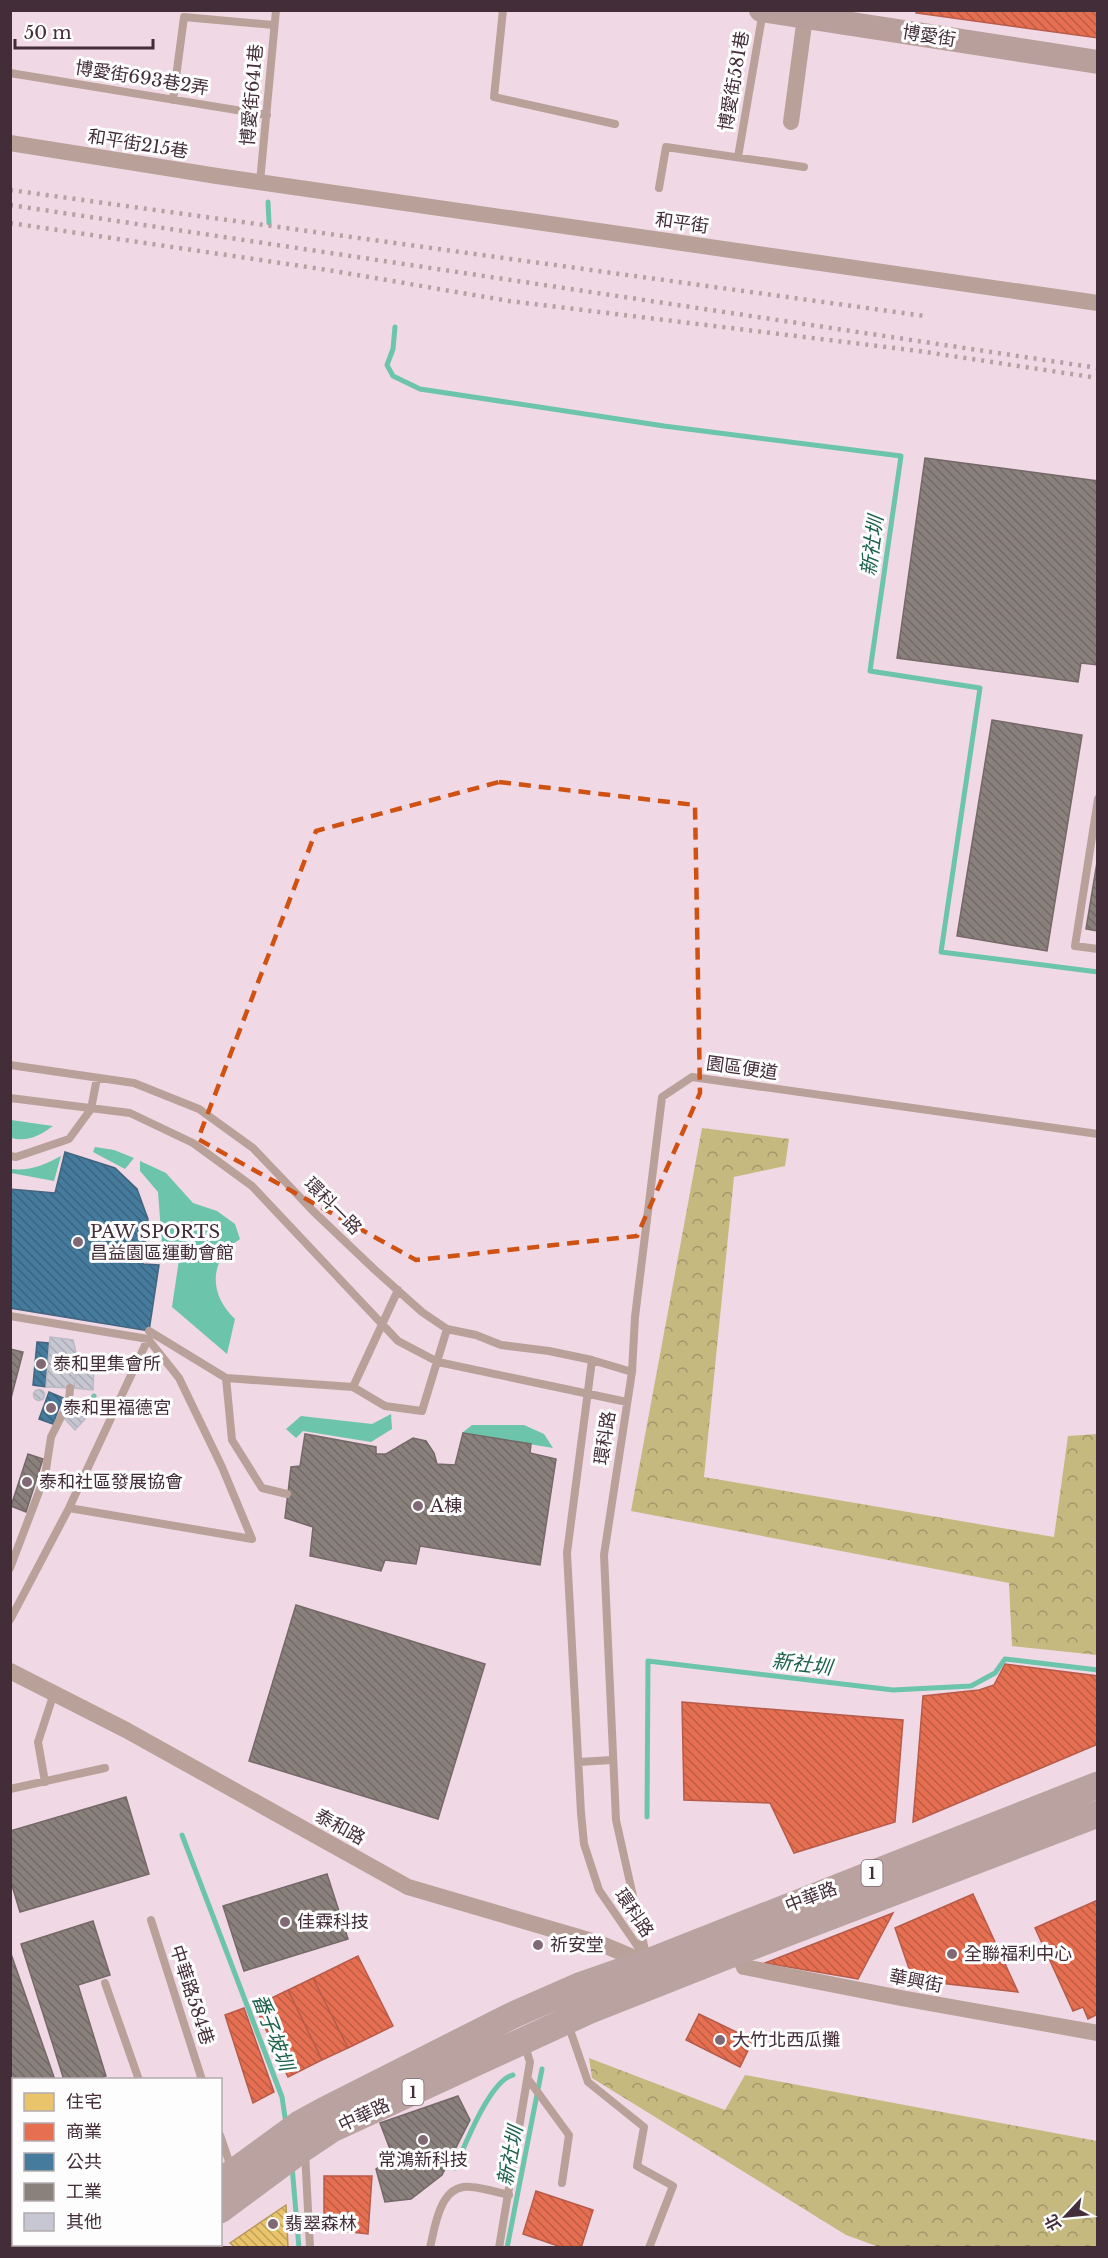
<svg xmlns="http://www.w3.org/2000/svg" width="1108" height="2258" font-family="'Libre Baskerville','Noto Sans TC',serif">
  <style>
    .forest { fill: url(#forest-crowns) }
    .water { fill: #6cc4ab }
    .homes { fill: url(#homes-back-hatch); stroke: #b7975b; stroke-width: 1.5 }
    .shops { fill: url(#shops-back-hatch); stroke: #b65b4a; stroke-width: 1.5 }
    .public { fill: url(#public-back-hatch); stroke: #44647f; stroke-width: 1.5 }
    .industry { fill: url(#industry-back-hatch); stroke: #756868; stroke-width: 1.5 }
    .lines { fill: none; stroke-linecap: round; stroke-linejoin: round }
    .stream { stroke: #6cc4ab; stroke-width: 5 }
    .building { fill: url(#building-back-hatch); stroke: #babac4; stroke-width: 1.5 }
    .lane { stroke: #b9a19a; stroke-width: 8 }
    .street { stroke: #b9a19a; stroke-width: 16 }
    .secondary { stroke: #b89f9b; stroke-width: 24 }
    .primary { stroke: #baa2a0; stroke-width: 27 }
    .rail { stroke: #b4a1a1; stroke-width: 4.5; stroke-dasharray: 3 6; stroke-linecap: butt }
    .marked { fill: none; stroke: #cf5213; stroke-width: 4.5; stroke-dasharray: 12 8; stroke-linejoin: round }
    .poi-dot { fill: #806974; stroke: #fdfdfd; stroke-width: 2 }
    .labels { text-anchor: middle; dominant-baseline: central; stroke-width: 6; stroke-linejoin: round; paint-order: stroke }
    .shield { fill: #fdfdfd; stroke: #7b6b73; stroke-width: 1.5 }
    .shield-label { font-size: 16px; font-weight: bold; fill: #432d38 }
    .street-label { font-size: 18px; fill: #432d38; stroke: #fdfdfd }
    .poi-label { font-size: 18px; fill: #432d38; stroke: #fdfdfd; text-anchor: start }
    .water-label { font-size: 20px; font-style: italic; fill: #1b604a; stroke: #fdfdfd }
  </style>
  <defs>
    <pattern id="forest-crowns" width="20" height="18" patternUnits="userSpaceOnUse" patternTransform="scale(1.5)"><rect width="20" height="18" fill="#c5b980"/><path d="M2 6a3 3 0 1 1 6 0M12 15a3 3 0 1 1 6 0" fill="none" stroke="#a2976a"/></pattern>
    <pattern id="homes-back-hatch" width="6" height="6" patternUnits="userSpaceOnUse" patternTransform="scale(1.5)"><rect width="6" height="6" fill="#e9c46a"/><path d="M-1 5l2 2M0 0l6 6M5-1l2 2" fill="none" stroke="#bea058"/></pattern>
    <pattern id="shops-back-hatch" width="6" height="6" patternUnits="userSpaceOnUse" patternTransform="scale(1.5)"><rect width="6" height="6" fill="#e76f51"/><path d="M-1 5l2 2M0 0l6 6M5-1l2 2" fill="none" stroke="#bd5c44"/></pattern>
    <pattern id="public-back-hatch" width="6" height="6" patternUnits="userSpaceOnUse" patternTransform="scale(1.5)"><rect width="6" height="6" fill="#457b9d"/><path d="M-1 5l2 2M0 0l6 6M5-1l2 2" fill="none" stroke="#3b6581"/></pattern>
    <pattern id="industry-back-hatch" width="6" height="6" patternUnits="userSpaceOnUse" patternTransform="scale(1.5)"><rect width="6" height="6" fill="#8a817c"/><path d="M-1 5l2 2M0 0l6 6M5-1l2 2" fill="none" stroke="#726a67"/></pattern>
    <pattern id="building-back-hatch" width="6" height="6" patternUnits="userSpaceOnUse" patternTransform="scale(1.5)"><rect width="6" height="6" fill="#c6c7d2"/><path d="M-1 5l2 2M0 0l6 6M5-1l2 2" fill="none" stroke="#ababb5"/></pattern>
  </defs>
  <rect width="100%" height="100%" fill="#f0d8e4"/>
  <!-- forest -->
  <path class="forest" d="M702,1128L789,1139L785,1166L734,1177L704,1477L1054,1537L1068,1436L1097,1434L1096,1559L1098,1560L1097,1655L1012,1646L1009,1583L631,1511Z
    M589,2058L725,2110L745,2075L1097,2141V2247H879L846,2235L592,2078Z"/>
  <!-- water -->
  <path class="water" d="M11,1120L53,1126C39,1136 28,1142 11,1138Z
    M95,1147L114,1150L134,1158L125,1169L93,1152Z
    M61,1156L54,1181L11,1173V1169C30,1171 44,1165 61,1156Z
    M140,1161L166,1173L193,1203L217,1211L235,1224L240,1239C208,1260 209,1295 235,1319L227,1354L172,1307L180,1253L162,1244L158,1192L140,1171Z
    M391,1414L392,1429L371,1442L303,1431L296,1438L286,1429L301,1416L372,1424Z
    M472,1425H524L544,1434L553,1448L462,1433Z"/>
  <!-- homes -->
  <path class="homes" d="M286,2205L288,2248H236L230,2243Z"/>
  <!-- shops -->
  <path class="shops" d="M917,10H1098V38L916,13Z
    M1005,1664L1098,1676V1744L913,1822L923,1696L979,1690L994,1685Z
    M682,1702L903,1720L895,1822L794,1853L770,1803L684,1800Z
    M973,1894L1018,1992L913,1980L895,1928Z
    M1098,1900V2014L1088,2019L1083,2007L1073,2011L1035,1928Z
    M893,1913L858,1979L765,1963Z
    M358,1956L393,2026L348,2048L313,1978Z
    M313,1978L348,2048L322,2060L288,1990Z
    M288,1990L322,2060L288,2077L255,2006Z
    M244,2008L274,2092L253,2103L225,2015Z
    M699,2014L753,2040L740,2067L686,2040Z
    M324,2176H372L368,2234L324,2229Z
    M536,2191L593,2210L581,2248H564L523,2234Z
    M40,2244H62L65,2248H42Z"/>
  <!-- public -->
  <path class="public" d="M65,1152L115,1168L137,1189L148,1219L143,1264L159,1265L149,1331L10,1308V1189L55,1193Z
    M37,1342L49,1343L46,1387L33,1385Z
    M49,1392L63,1398L53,1424L39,1419Z"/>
  <!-- industry -->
  <path class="industry" d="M925,458L1098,481V665L1081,663L1078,682L897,658Z
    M992,720L1082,735L1047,951L957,936Z
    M1098,856V931L1086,929Z
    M10,1349L23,1352L10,1402Z
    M463,1433L531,1444L530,1453L556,1459L540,1565L420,1546L416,1564L385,1560L381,1571L310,1556L313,1527L285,1518L291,1467L300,1466L305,1434L376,1447V1454H386L413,1438L426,1441L434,1453L437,1464L455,1465Z
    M28,1454L43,1459L26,1512L11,1506Z
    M296,1605L485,1664L438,1819L249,1761Z
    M126,1797L149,1874L20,1912L10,1879V1831Z
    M327,1874L348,1939L244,1971L223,1906Z
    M93,1921L110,1975L78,1985L106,2076L93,2080H64L21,1944Z
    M10,1951L55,2080H14V2130L10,2131Z
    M458,2096L470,2120L442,2175L411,2199L385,2202L376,2169L393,2157L380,2123Z"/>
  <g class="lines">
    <!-- stream -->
    <path class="stream" d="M268,202L269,223
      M395,327L393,349L387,365L393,376L420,389L664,426L901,456L870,671L980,688L941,952L1098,972
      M85,1413L94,1396
      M647,1817L648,1661L893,1690L971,1686L995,1673L1005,1659L1098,1670
      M182,1835L282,2097L286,2124
      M292,2166L299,2248
      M455,2168C464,2147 490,2080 513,2075
      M507,2248L542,2069"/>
  </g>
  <!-- building -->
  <path class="building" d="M50,1337L73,1340L78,1361L74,1388L46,1387Z
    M78,1361L94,1362L93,1390L74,1388Z
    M33.5 1395a5.5 5.5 0 1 1 11 0a5.5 5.5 0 1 1-11 0Z
    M75,1409L85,1419L75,1430L65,1419Z"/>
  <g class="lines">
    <!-- lane -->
    <path class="lane" d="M503,10L494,97L615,124
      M10,73L267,115
      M173,100L184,17L274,25
      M738,157L763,11
      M260,182L276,10
      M659,188L666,147L804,167
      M1098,799L1075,946L1098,949
      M10,1065L134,1083L199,1109L253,1148L314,1212L375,1270L422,1312L447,1329L476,1335L501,1345L549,1351L592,1360L632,1372
      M10,1098L130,1113L193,1143L252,1186L398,1341L438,1362L627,1402
      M10,1156L16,1157L69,1139L91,1109L97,1078
      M398,1290L353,1387L385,1406L422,1411L447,1329
      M10,1316L148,1339L179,1378L222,1467L252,1539L69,1508
      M149,1331L226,1378L353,1387
      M592,1360L567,1553L581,1813L584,1844L599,1890L645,1957
      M226,1378L232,1440L262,1488L287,1494
      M10,1568L45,1476L51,1437L69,1401L70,1388
      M10,1620L69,1508L148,1339
      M579,1762L612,1760
      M45,1782L38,1742L54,1693
      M10,1789L105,1768
      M151,1920L202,2080
      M647,1959L616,1820L604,1555L632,1372L635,1317L662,1097L692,1077L1098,1134
      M105,1983L139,2080
      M568,2024L588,2082L644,2127L637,2166L673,2186L649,2248
      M528,2079L569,2135L562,2183
      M220,2135L232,2170
      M305,2152L310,2248
      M430,2248C435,2226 440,2183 471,2187C484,2188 496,2192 509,2195
      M499,2248L530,2062L524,2043"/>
    <!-- street -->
    <path class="street" d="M791,122L805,17
      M10,143L217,176L1098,303
      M10,1671L126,1730L408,1887L599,1943L649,1964
      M737,1952L744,1967L901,1998L1098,2033"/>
    <!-- secondary -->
    <path class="secondary" d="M761,10L1098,62"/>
    <!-- primary -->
    <path class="primary" d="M220,2182L301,2123L323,2111L511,2016L579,1986L648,1962L1098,1785
      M220,2210L305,2147L332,2129L588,2011L737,1952L1098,1814
      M134,2248L138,2244
      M171,2248L175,2244"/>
    <!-- rail -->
    <path class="rail" d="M10,190L925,316
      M10,205L1098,368
      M10,223L328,270L509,301L919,351L1098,378"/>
  </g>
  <!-- marked area -->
  <path class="marked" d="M499,782L695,805L700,1093L637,1236L416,1260L198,1139L316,831Z"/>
  <!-- markers -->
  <g class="poi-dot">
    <circle cx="78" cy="1242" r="6"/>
    <circle cx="41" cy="1364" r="6"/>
    <circle cx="51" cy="1408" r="6"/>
    <circle cx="27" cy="1482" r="6"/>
    <circle cx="418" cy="1506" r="6"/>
    <circle cx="285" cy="1922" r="6"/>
    <circle cx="538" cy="1945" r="6"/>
    <circle cx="952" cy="1954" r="6"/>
    <circle cx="720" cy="2040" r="6"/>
    <circle cx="423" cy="2140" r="6"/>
    <circle cx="273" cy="2224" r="6"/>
  </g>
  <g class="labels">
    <!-- shield labels -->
    <g class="shield">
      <rect x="861.5" y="1860" width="21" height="26" rx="4.5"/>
      <rect x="402.5" y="2079" width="21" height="26" rx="4.5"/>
    </g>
    <g class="shield-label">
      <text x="872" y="1873">1</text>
      <text x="413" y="2092">1</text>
    </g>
    <!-- street labels -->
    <g class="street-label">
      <text transform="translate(929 36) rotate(9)">博愛街</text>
      <text transform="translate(142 78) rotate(9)">博愛街693巷2弄</text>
      <text transform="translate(734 81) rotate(-80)">博愛街581巷</text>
      <text transform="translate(252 95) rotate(-85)">博愛街641巷</text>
      <text transform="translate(138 144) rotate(9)">和平街215巷</text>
      <text transform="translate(682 223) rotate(8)">和平街</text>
      <text transform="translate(742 1068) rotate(8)">園區便道</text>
      <text transform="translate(333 1206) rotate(45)">環科一路</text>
      <text transform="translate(605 1438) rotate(-81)">環科路</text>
      <text transform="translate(340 1827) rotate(29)">泰和路</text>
      <text transform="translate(811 1897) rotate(-21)">中華路</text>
      <text transform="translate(634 1913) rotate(56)">環科路</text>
      <text transform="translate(916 1981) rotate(11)">華興街</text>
      <text transform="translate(192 1995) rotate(72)">中華路584巷</text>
      <text transform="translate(364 2115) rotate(-25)">中華路</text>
    </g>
    <!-- poi labels -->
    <g class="poi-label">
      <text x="90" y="1232">PAW SPORTS<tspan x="90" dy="21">昌益園區運動會館</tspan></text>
      <text x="53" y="1364">泰和里集會所</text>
      <text x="63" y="1408">泰和里福德宮</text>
      <text x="39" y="1482">泰和社區發展協會</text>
      <text x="430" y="1506">A棟</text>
      <text x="297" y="1922">佳霖科技</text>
      <text x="550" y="1945">祈安堂</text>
      <text x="964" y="1954">全聯福利中心</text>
      <text x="732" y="2040">大竹北西瓜攤</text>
      <text x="423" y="2160" text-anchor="middle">常鴻新科技</text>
      <text x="285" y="2224">翡翠森林</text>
    </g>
    <!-- water labels -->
    <g class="water-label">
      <text transform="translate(872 546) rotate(-82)">新社圳</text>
      <text transform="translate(802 1664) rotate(7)">新社圳</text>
      <text transform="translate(273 2032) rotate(69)">番子坡圳</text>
      <text transform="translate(510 2156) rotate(-79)">新社圳</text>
    </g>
  </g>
  <!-- border -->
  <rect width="1108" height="2258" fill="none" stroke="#432d38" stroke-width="24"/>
  <!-- legend -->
  <rect x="12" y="2078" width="210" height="168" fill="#fdfdfd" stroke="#b3aaae" stroke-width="1.5"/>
  <rect x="24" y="2093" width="30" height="18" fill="#e9c46a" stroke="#b3aaae" stroke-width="1.5"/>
  <text x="66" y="2108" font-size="18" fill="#432d38">住宅</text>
  <rect x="24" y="2123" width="30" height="18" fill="#e76f51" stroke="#b3aaae" stroke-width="1.5"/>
  <text x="66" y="2138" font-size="18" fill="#432d38">商業</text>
  <rect x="24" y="2153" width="30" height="18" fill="#457b9d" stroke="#b3aaae" stroke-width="1.5"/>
  <text x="66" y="2168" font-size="18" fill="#432d38">公共</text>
  <rect x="24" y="2183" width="30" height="18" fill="#8a817c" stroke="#b3aaae" stroke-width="1.5"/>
  <text x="66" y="2198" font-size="18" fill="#432d38">工業</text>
  <rect x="24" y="2213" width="30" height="18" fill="#c6c7d2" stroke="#b3aaae" stroke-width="1.5"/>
  <text x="66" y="2228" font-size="18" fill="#432d38">其他</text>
  <!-- north arrow -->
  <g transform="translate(1066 2216) rotate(244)" stroke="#fdfdfd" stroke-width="4.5" paint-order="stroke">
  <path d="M0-4.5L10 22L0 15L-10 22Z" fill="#432d38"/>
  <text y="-9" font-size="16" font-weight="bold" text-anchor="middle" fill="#432d38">北</text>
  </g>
  <!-- scale -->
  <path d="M15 39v9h138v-9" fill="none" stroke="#432d38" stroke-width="3"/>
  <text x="24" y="39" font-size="18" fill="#432d38" stroke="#fdfdfd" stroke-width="4.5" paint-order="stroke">50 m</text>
</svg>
